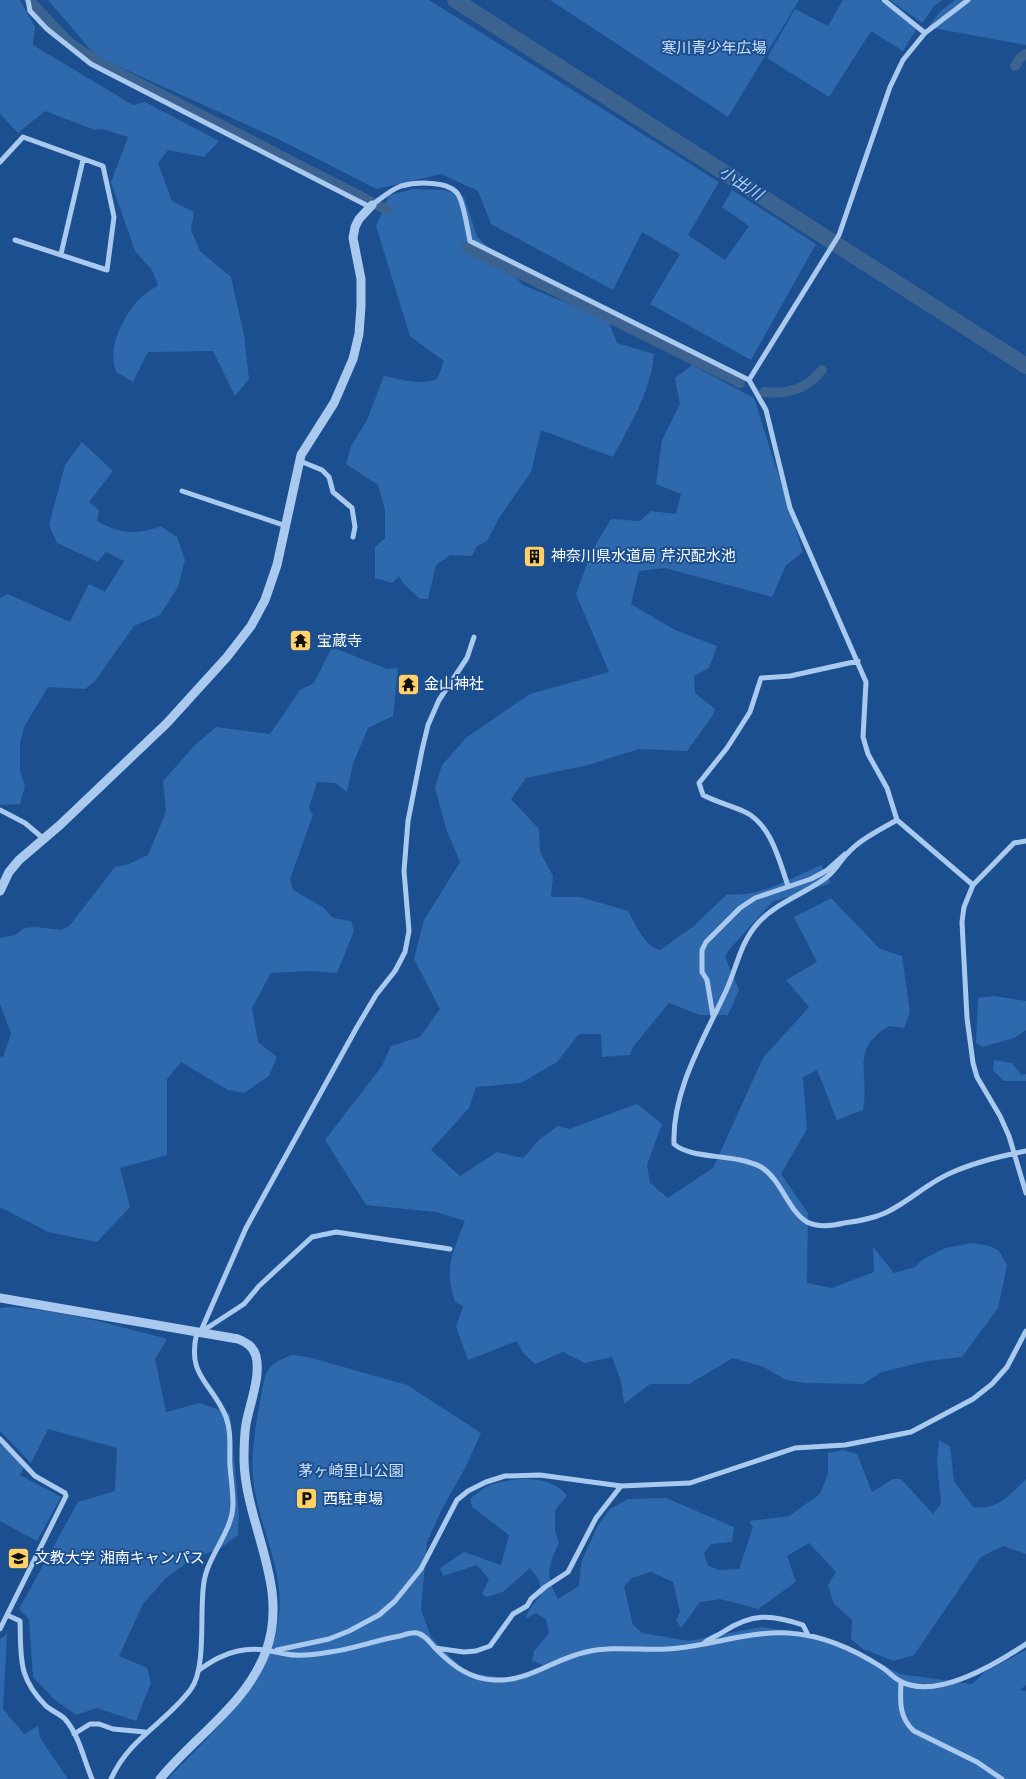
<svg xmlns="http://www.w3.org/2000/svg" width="1026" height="1779" font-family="'DejaVu Sans','Noto Sans JP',sans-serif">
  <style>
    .green { fill: #2e69ad }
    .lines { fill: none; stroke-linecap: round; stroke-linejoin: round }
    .canal { stroke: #3c6290; stroke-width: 10 }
    .river { stroke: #3c6290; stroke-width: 16 }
    .minor { stroke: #a9c9ee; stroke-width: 5 }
    .tertiary { stroke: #a9c9ee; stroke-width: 9 }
    .labels { text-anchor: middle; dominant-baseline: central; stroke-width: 4; stroke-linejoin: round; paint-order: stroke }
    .park-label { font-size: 15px; fill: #cfe3fa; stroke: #1b4f8f }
    .poi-label { font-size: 15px; fill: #fff; stroke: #1b4f8f; text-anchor: start }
    .water-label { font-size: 16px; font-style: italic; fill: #b5d3f5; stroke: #1b4f8f }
  </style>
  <rect width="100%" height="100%" fill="#1b4f8f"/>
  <!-- green -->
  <path class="green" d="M0,0H20L35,27L33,45L133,105L145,102L219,141L204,157L168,150L158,163L172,201L194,212L191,230L200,251L231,277L244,335L249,379L235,396L213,351L148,352L133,382L116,372C108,349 119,325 134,305C140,297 150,291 158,285L152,270L135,251L111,182L128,137L102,129L95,130L45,111L18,133L0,114Z
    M48,0H429L719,182L688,235L725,260L749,226L722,207L732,190L816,244L751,360L650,304L680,254L642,232L613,290L491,224L478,191L441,174L377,189L276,138L96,56Z
    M550,0H799L728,117Z
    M843,0H879L917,28L903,51L871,31L829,97L767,58L795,9L828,26Z
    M890,0H943L935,5L922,23Z
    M955,0H1026V45L928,27L941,11Z
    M413,189L445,190L464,197L477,236L523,285L608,320L617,343L654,354C650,394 631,422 613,457L541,430L531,472L499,518L487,541L477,546L472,556L450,555L436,565L428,599H420L403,583L399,576L392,583L375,578V547L385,538V510L378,485L346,464L351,446L367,420L384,376C400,379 421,386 437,379L444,361L410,336L376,226L389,195Z
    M692,365L754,398L803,552L786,565L772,597L665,568L639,571L631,604L675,630L717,646L709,668L694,676L695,693L715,709L713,715L687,751L639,749L588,765L526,778L511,799L539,829L540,852L553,876L551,897H580L628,911C636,925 644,946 660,950L694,926L727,894C760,898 791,878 821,865L831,883L772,902L728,951L725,957L739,990L728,1015H700L669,1003L633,1047L630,1055L602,1057L601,1034H579L557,1062L521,1083L476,1087L469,1108L431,1150L460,1176L497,1152L523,1158L540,1139L558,1126L569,1129L637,1104L662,1124L647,1165L650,1183L668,1198L713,1168L763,1058L809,1007L786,980L817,962L794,917L831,898L880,949L902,956L910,1012L904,1028L889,1026C849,1050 870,1072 863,1110L837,1120L817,1070L803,1077L807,1129L781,1174L808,1213L807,1283L832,1288L874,1272L873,1247L894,1273L915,1267L922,1260L945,1248L972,1243L990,1246L999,1251L1007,1265L998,1308L962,1357L927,1361L882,1372L863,1384L805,1383L786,1380L764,1367L733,1358L689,1384H650L624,1404L621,1381L612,1357L585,1363L563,1352L535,1364L523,1353L517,1341L468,1360L456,1327L463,1306L455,1302C444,1267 452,1254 465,1221L436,1212L366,1205L325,1140L382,1066L391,1046L420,1037L440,1009L414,959L424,920L460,862L446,829L435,787L442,765L467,737L530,694L609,672L576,594L592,551L611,519L640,521L651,511L676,514L681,494L656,484L662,440L680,404L675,378Z
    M82,442L113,471L89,502L99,510L97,521C118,533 137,536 160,526L177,537L185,560L178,587L160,615L134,626L95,681L85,689L48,687L24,727L20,744V771L25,786L20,804L0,805V598L8,594L70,622L89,584L105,592L124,561L106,552L98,562L57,543L49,525L65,465Z
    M332,647L387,669L398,668L393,716L368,728L353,764L347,792L335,783L317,782L309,808L313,815L290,879L293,890L323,907L333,918L351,921L354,931L337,973L309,971L271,973L252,1008L258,1042L277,1057L269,1076L244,1093L228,1090L181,1062L167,1079V1155L120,1168L130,1207L97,1242L48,1232L0,1207V1056L3,1057L11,1034L0,1004V938L15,935L24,928L35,927L61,930L70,925L115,867L129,864L148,855L166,812L163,781L194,746L216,727L270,734L300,690L314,683Z
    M994,996L1026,1001V1030L1014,1038L983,1047L976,1043L978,998Z
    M994,1060L1012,1063L1021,1075L1026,1074V1081H1004L993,1070Z
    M11,1307C65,1311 115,1325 167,1339L155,1359L166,1412L200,1403L230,1414L239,1516L238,1535L221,1548L192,1559L166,1578L143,1604L119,1656L147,1668L151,1683L136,1721L97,1708L76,1715L54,1699L33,1677L29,1619L19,1609L78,1502L115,1491L117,1448L48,1429L31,1463L0,1431V1308Z
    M293,1355L312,1358L407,1385L481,1433L466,1466L441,1511L427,1542L421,1610L431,1637L459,1666L471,1673L506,1678L522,1675L545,1666L532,1661L534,1651L549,1633L546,1619L536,1613L525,1619L529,1610L541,1595L539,1580L530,1568L503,1592L487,1597L482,1594L489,1579L477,1565L443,1576L440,1568L464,1552L501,1565L509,1535L472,1507L470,1499C475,1495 481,1490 486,1487C509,1477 551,1473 567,1496L555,1510V1531L559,1543C548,1566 545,1576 558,1599L579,1586L581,1563L597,1527L610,1509L628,1499L666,1498L734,1527L732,1542L711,1544L704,1553L708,1566L719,1570L739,1569L753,1527L749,1521L789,1516L820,1494L828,1473V1453L843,1450L857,1454L872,1492L893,1479H901L933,1514L941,1504L937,1462L939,1440L950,1446L954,1481L973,1507C996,1512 1012,1493 1026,1479V1554L1003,1546L981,1557L914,1655L894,1661L863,1649L851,1639L852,1620L834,1604L828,1585L836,1572L809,1543L787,1556L796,1582L758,1609L720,1599L700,1602L681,1628L676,1620L680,1612L673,1582L651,1572L632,1578L624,1586L633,1625L642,1633L689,1641L761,1627L802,1633L884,1665L900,1674L972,1684L985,1672L1026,1650V1685L1020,1690L1026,1691V1779H168C212,1732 261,1692 277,1627C289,1577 258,1527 253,1479C251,1453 255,1428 260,1403C265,1376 263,1364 293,1355Z
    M0,1444L24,1467L20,1475L61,1497L37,1541L0,1521Z
    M7,1634L3,1709L24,1734L38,1726L40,1738L68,1779H0V1639Z"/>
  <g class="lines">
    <!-- canal -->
    <path class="canal" d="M29,0L70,43L95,60L387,210
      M1015,66L1020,58L1026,54
      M466,247L740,383
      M764,392C787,395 807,389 822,370"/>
    <!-- river -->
    <path class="river" d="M455,0L1026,366"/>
    <!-- minor -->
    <path class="minor" d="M28,0L30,11L47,29L91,64L370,207
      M884,0L925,33
      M0,162L23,137L103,166L114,217L107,270L15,240
      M372,205C382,198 390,190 401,186C415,182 451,180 459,196C465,209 467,227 470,241L749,380L839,235L890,87L903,60L925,33L968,0
      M61,254L83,160
      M749,380L766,410L790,508L866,682L863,737L868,754L887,788L897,820L973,885
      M300,461L322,470L329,477L333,492L352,508L355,527L353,537
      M182,491L286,526
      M0,810L25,823L44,839
      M897,820C881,829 859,840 847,854C840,861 836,870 827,877C805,894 777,902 758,923C740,943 737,967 726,991C704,1039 672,1090 674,1144C692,1160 735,1153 761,1167C782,1180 788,1211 807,1222C819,1228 832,1226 844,1223C858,1221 872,1219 885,1213C909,1202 928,1182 953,1172C976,1162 1001,1156 1026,1151
      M1026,841L1014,843L973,885L964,907L962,922L967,1018L973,1063L977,1077L1000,1116L1009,1136L1026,1193
      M788,886C779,860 771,823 743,811C730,805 716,802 703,795L699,783L727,748L750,712L761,678L790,676L858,661
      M713,1016L707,980L702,972V950L706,942L740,908L755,898L811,879L826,871L845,854
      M201,1332L244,1304L259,1286L312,1237L336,1232L450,1249
      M200,1333L246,1228L357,1027L376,995L395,971L405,952L409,931L404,871L408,821L422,750L428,725L439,700L467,658L474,637
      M0,1439L35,1476L65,1493L66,1496L0,1629
      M7,1615L20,1621C21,1659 18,1678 46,1706C52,1711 60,1714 65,1719C79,1735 84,1760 92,1779
      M703,1644C709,1638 715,1637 723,1632C752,1613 771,1614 803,1625L808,1635
      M435,1648L464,1652L476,1651L490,1646L513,1614L527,1606L531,1599L545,1587L568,1572L596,1518L621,1486
      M277,1650L329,1639L349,1631L379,1615L395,1601L421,1569L457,1500L468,1491L486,1482L505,1476L540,1475L621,1486L690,1483L795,1448L845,1445L911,1432L973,1399L992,1384L1007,1367L1026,1331
      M199,1670C212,1661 223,1654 238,1651C256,1647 270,1651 286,1654C298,1657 318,1654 330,1652C354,1649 376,1640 400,1636C404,1635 412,1632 417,1633C426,1635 431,1644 437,1650C453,1666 470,1679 494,1680C529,1682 553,1659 586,1652C616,1645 648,1652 679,1648C715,1644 752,1631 788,1633C823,1635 854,1649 883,1668C889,1672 894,1678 900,1681C936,1701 996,1664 1026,1644
      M901,1682C900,1701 899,1718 914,1731L977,1762L1002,1779
      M74,1734L90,1724H99L113,1729L145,1732
      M111,1779C129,1738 166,1723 191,1689C207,1667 199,1611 204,1582C208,1555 233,1531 233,1504C233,1491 231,1479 230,1466C229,1450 232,1433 226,1417C212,1382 186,1377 197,1332"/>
    <!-- tertiary -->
    <path class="tertiary" d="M0,891L9,872L19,860L60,825L167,723L227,657L251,626L265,600L277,565L301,455L334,403L353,359L359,334L361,306V279L353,238L355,227L359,219L372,205
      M0,1298L238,1339C247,1343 253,1346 256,1356C261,1376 250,1403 246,1424C244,1436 244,1449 244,1461C246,1526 290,1586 266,1651C246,1705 195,1736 160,1779"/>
  </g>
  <!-- icons -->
  <defs>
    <symbol id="building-square" viewBox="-11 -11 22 22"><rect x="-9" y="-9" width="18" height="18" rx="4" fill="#ffd166" stroke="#1b4f8f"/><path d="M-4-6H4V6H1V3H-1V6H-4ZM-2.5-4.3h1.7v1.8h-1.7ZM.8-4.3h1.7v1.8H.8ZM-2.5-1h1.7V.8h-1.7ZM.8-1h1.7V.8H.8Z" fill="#111"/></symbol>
    <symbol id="temple-square" viewBox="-11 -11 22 22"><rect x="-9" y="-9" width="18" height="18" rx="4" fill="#ffd166" stroke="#1b4f8f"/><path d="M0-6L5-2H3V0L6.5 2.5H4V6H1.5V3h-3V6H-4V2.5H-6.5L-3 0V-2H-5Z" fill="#111"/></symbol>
    <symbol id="parking-square" viewBox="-11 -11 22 22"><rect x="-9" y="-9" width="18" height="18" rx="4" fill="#ffd166" stroke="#1b4f8f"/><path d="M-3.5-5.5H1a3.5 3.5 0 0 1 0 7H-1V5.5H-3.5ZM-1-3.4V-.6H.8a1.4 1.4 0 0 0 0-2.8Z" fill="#111"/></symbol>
    <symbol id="university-square" viewBox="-11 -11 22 22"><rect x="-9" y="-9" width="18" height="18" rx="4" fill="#ffd166" stroke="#1b4f8f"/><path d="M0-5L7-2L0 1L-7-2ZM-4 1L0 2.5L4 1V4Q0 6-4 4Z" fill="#111"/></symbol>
  </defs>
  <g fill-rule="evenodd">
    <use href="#building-square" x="522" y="544" width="25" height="25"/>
    <use href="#temple-square" x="288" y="628" width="25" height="25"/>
    <use href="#temple-square" x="396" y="672" width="25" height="25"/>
    <use href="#parking-square" x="294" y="1486" width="25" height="25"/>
    <use href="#university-square" x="6" y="1546" width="25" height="25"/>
  </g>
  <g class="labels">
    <!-- park labels -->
    <g class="park-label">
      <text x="714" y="48">寒川青少年広場</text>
      <text x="351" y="1471">茅ヶ崎里山公園</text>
    </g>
    <!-- poi labels -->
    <g class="poi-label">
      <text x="551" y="556">神奈川県水道局 芹沢配水池</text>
      <text x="317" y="641">宝蔵寺</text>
      <text x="424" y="684">金山神社</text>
      <text x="323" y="1499">西駐車場</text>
      <text x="35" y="1558">文教大学 湘南キャンパス</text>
    </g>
    <!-- water labels -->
    <g class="water-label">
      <text transform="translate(741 183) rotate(33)">小出川</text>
    </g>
  </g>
</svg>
